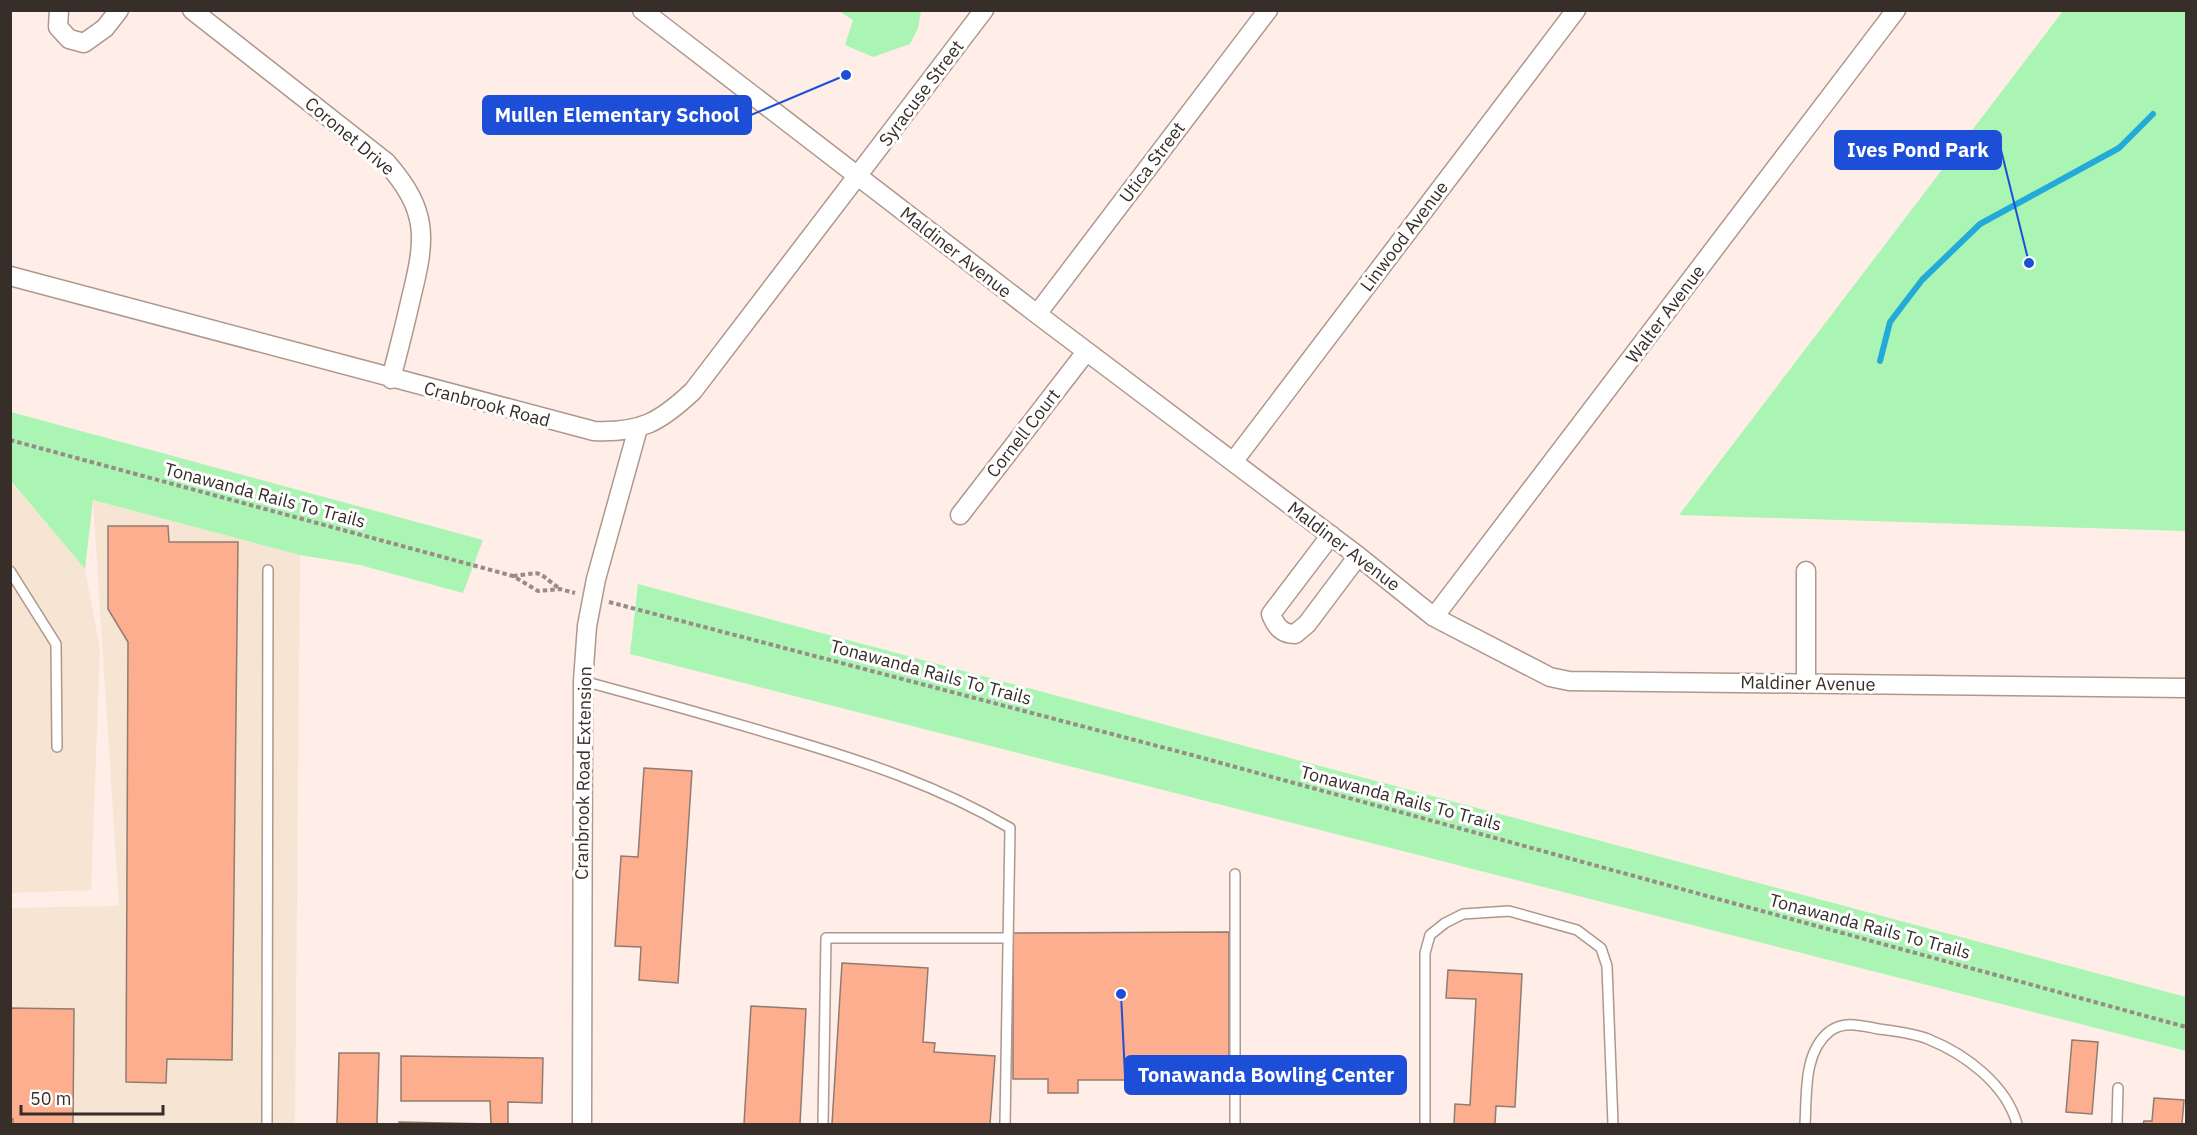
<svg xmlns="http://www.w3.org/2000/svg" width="2197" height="1135" font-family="'IBM Plex Sans',sans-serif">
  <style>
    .commercial { fill: #f5e5d2 }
    .green { fill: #aaf5b4 }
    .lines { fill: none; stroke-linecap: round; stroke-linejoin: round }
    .stream { stroke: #24aad9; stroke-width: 6 }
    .building { fill: #fcae8e; stroke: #927b71; stroke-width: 1.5 }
    .service-casing { stroke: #af978d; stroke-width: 12 }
    .minor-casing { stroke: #af978d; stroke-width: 21 }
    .path { stroke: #998c87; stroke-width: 4; stroke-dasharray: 4.5 3; stroke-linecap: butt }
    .service { stroke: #fff; stroke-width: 9 }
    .minor { stroke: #fff; stroke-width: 18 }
    .labels { text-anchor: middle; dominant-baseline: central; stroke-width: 6; stroke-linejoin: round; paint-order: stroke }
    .street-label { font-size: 18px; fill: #372d29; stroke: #fff }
    .leader { fill: none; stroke: #1d4ed8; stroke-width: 2 }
    .callout-dot { fill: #1d4ed8; stroke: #fff; stroke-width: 2 }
    .callout { fill: #1d4ed8; stroke: #1d4ed8; stroke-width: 2 }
    .callout-label { font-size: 20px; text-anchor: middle; font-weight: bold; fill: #fff }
  </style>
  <rect width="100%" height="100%" fill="#feeee7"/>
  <!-- commercial -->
  <path class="commercial" d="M10,481L85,569L100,649L91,890L11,893Z
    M93,500L300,555L295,1124H11L10,908L119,906Z"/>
  <!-- green -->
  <path class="green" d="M839,11H921L918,28L910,44L873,57L845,45L853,20Z
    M2063,11H2186V531L1679,515Z
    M10,412H11L483,540L463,593L360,565L300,555L93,500L85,569L11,481Z
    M638,584L2186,997V1051L630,654Z"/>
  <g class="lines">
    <!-- stream -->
    <path class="stream" d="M1880,361L1890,322L1922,280L1980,224L2119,148L2153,114"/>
  </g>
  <!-- building -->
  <path class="building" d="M108,526H168L169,542H238L232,1060L167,1059L166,1083L126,1082L128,642L108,609Z
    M644,768L692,771L678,983L639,980L641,947L615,946L621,856L638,857Z
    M1229,932V1056L1138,1057L1137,1080H1078V1093H1048V1079H1013V933Z
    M842,963L928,968L923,1042L935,1043L934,1052L995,1056L990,1124H832Z
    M1448,970L1522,974L1515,1107L1496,1106L1495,1124H1454L1455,1104L1470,1105L1476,999L1446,998Z
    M751,1006L806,1009L800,1124H744Z
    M10,1008L74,1009L73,1124H13V1119H10Z
    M2072,1040L2098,1042L2092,1114L2066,1112Z
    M339,1053H379L377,1124H337Z
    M401,1056L543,1058L542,1103L508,1102V1124H491L490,1101H401Z
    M2154,1098L2184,1100L2182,1124H2143L2144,1121H2152Z
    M399,1122L491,1124H399Z"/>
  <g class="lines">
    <defs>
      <path id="service" d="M10,571L56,644L57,747
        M583,681C650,699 718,718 785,738C863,761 939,786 1010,828L1005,1124
        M267,1124L268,570
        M823,1124L826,938H1008
        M1235,1124V874
        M1425,1124V953L1430,935L1445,923L1463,914L1509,911L1577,930L1601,948L1607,966L1613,1124
        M1805,1124C1807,1094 1803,1052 1830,1031C1845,1020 1862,1026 1879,1029C1894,1031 1913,1033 1928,1039C1965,1054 2006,1084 2017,1124
        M2117,1124L2118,1088"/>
      <path id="minor" d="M59,10L58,27L69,39L84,43L105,28L119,10
        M192,10L386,162C429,211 426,238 411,298C405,325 398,352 391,379
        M642,10L1037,314L1358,556L1434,617L1550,677L1569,681L2186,688
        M10,276L594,431C641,433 660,422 693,391L984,10
        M1037,314L1268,10
        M1233,462L1576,10
        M960,515L1086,352
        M1331,535L1271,614C1276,627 1282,634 1295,634L1307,624L1358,556
        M1806,571V683
        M1434,617L1896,10
        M582,1124L583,681L587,626L596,579L638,428"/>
    </defs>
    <!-- service casing -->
    <use href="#service" class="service-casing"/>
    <!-- minor casing -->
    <use href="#minor" class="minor-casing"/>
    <!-- path -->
    <path class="path" d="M10,440L513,576L538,591L560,589L575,593
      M513,576C546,572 534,570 560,589
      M609,602L1188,754L2186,1027"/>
    <!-- service -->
    <use href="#service" class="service"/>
    <!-- minor -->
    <use href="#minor" class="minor"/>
  </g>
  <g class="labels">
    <!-- street labels -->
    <g class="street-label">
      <text transform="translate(921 93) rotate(-53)">Syracuse Street</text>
      <text transform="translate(350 136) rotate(40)">Coronet Drive</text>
      <text transform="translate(1152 162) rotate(-53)">Utica Street</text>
      <text transform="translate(1404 236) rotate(-53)">Linwood Avenue</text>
      <text transform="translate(956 252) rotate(38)">Maldiner Avenue</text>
      <text transform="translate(1665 314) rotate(-53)">Walter Avenue</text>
      <text transform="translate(487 404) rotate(15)">Cranbrook Road</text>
      <text transform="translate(1023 433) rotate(-52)">Cornell Court</text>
      <text transform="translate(265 495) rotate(15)">Tonawanda Rails To Trails</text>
      <text transform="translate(1344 546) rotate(37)">Maldiner Avenue</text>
      <text transform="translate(931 672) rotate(15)">Tonawanda Rails To Trails</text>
      <text transform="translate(1808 683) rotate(1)">Maldiner Avenue</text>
      <text transform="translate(583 773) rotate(-89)">Cranbrook Road Extension</text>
      <text transform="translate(1401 798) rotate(15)">Tonawanda Rails To Trails</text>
      <text transform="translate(1870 926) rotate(15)">Tonawanda Rails To Trails</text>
    </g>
  </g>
  <!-- callouts -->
  <path class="leader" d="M846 75L751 115M2029 263L2001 150M1121 994L1125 1075"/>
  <g class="callout-dot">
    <circle cx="846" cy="75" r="6"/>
    <circle cx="2029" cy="263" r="6"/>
    <circle cx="1121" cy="994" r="6"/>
  </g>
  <g class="callout">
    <rect x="483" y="96" width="268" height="38" rx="6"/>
    <rect x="1835" y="131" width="166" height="38" rx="6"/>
    <rect x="1125" y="1056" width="281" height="38" rx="6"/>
  </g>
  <g class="callout-label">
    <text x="617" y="122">Mullen Elementary School</text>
    <text x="1918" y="157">Ives Pond Park</text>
    <text x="1266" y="1082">Tonawanda Bowling Center</text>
  </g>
  <!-- border -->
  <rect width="2197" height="1135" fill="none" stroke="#372d29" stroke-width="24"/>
  <!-- scale -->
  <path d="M21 1105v9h142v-9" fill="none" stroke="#372d29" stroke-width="3"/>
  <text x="30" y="1105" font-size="18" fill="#372d29" stroke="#ffffff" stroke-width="4.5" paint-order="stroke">50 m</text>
</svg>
